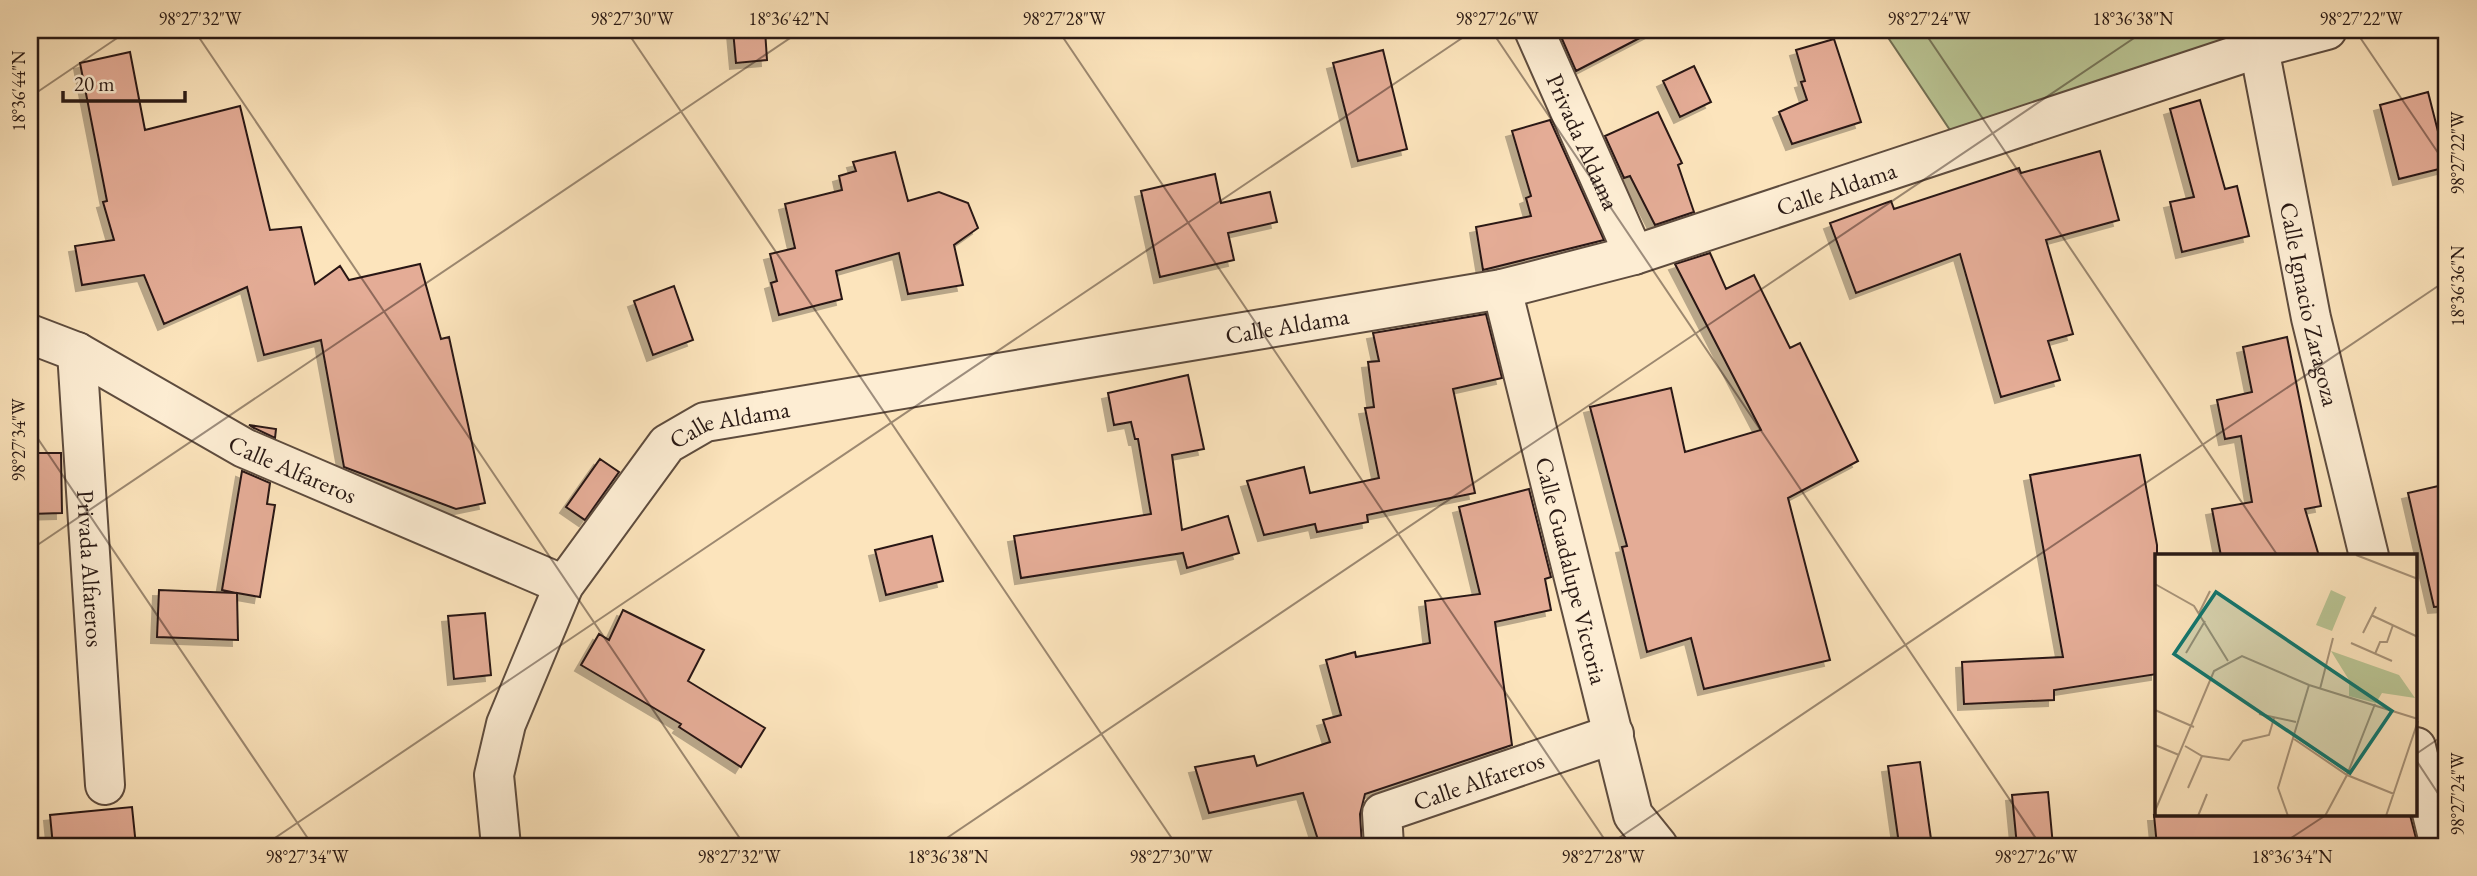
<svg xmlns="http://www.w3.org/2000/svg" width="2477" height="876" font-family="'EB Garamond',serif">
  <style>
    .green { fill: #bac594; stroke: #726f54; stroke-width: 2 }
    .building { fill: #e4ac96; stroke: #291914; stroke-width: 2; filter: url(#shadow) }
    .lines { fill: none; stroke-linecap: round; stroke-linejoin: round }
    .minor-casing { stroke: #5e4c3e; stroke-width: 42 }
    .minor { stroke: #fdedd3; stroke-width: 38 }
    .ticks { fill: none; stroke: #291914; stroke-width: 2; stroke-opacity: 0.45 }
    .labels { text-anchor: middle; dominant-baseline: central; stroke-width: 7; stroke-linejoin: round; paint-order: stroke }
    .street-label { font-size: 24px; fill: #291914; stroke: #fdedd3 }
    .inset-road { fill: none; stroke: #a89379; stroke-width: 2 }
    .view { fill: #0f766e; fill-opacity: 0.15; stroke: #0f766e; stroke-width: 3.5 }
    .inset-edge { fill: none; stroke: #291914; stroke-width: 3.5 }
    .neatline { fill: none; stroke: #291914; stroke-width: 2.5 }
    .ticks-label { font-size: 18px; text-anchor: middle; fill: #291914 }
  </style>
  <defs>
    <filter id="shadow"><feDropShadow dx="-6" dy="6" stdDeviation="0" flood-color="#0004"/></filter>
  </defs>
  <rect width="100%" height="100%" fill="#fce4bc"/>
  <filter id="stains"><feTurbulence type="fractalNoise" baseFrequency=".00286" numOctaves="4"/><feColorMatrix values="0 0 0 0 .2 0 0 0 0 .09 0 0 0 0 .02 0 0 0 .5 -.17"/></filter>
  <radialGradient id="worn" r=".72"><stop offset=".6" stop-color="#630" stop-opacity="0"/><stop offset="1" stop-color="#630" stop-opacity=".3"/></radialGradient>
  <!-- green -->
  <path class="green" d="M1883,30H2265L1956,139Z"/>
  <!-- building -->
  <path class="building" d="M733,30H765L767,60L736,63Z
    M1562,30H1655L1576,71L1559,32Z
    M1834,39L1861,122L1792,144L1779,112L1807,100L1801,82L1805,81L1796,50Z
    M1383,50L1407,149L1358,161L1333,63Z
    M130,52L145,130L240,106L270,230L301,227L315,284L340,266L349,280L420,264L441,339L449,337L485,503L456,509L344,467L321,340L264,355L247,287L164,324L144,275L82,285L75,246L114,240L103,202L107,201L80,63Z
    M1694,66L1711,102L1680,117L1663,81Z
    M2428,92L2447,167L2399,179L2380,105Z
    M2200,100L2225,189L2237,186L2249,236L2182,252L2170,202L2194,197L2170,109Z
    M1658,112L1682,163L1678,165L1694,212L1655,225L1630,176L1624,178L1605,136Z
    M1550,120L1604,240L1483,270L1476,227L1531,216L1526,198L1531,196L1512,131Z
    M2100,151L2119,220L2046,240L2073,334L2048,341L2060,380L2001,397L1960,254L1856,293L1830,223L1891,201L1894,209L2019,168L2021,173Z
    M895,152L908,201L939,192L968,203L978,228L954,245L963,285L908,294L899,253L836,271L842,299L779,315L771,283L777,281L770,254L795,248L785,204L842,190L839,176L856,171L853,162Z
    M1215,174L1221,203L1270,192L1277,222L1228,233L1234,260L1160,277L1141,191Z
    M1710,253L1726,289L1754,275L1790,348L1800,343L1858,461L1788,498L1830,660L1704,689L1691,638L1647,652L1622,547L1627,546L1590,407L1671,388L1685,452L1761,430L1675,264Z
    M674,286L693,340L653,355L634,301Z
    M1486,314L1502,378L1453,389L1475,493L1367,515L1368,522L1317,532L1315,524L1264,535L1247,481L1304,467L1310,493L1379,478L1365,408L1374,407L1368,362L1379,361L1373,333Z
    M2287,337L2321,506L2305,509L2319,556H2221L2212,509L2252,502L2241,436L2225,439L2217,400L2252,392L2243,347Z
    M1188,375L1204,449L1172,455L1182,530L1228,516L1239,553L1187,568L1183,553L1021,578L1014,536L1151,514L1138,439H1135L1131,422L1114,425L1108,393Z
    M249,425L276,429L275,438L254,428Z
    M30,453H61L62,513L30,514Z
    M2140,455L2157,545V674L2054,690V700L1964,704L1962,662L2063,657L2030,475Z
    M600,459L619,472L585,520L566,507Z
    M242,471L270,483L267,504L275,505L260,597L237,593L238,640L157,637L159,590L236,593L222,590Z
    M2447,484V606L2434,607L2408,493Z
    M1529,489L1551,577L1545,579L1551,610L1495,622L1512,745L1365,794L1360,814L1362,846H1320L1303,793L1209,813L1195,767L1254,756L1257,766L1330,742L1323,720L1341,715L1326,660L1355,652L1356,657L1430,643L1425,601L1480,594L1459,507Z
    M932,536L943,581L886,595L875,550Z
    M623,610L704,650L688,681L765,728L741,767L679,727L681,724L581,665L599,634L609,640Z
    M485,613L491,675L454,679L448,616Z
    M1920,762L1931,839L1899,844L1888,766Z
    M2048,792L2053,846H2017L2012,795Z
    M132,807L136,846H53L50,815Z
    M2154,815H2410L2418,846H2157Z"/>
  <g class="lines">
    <defs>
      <g id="minor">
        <path id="s1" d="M1534,30L1634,255"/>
        <path id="s2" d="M2259,48L2311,318L2369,556"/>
        <path id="s3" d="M1502,289L1633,815L1658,846"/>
        <path id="s4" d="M30,334L77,352L244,448L564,585"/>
        <path id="s5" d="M77,352L105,785"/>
        <path d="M2416,747L2440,846"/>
        <path id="s6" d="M501,846L494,775L506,724L564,585L667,444L705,422L1502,289L1634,255L2259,48L2327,30"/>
        <path id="s7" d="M1384,846L1382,813L1614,734"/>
      </g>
    </defs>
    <!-- minor casing -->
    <use href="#minor" class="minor-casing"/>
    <!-- minor -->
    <use href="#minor" class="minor"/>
  </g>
  <!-- ticks -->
  <path class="ticks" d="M194,30L745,846M626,30L1177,846M1058,30L1609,846M1491,30L2041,846M1923,30L2278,556M2355,30L2447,166M30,97L129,30M30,427L313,846M30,550L802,30M2416,754L2447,733M2416,760L2447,807M263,846L1474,30M935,846L2146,30M1607,846L2447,280M2279,846L2326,815"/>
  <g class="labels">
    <!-- street labels -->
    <g class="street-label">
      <text stroke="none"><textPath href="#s1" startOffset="122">Privada Aldama</textPath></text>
      <text stroke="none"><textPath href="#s6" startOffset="1650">Calle Aldama</textPath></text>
      <text stroke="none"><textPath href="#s2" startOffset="261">Calle Ignacio Zaragoza</textPath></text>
      <text stroke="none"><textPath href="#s6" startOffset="1083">Calle Aldama</textPath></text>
      <text stroke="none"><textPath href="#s6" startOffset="516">Calle Aldama</textPath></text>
      <text stroke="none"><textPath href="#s4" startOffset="296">Calle Alfareros</textPath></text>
      <text stroke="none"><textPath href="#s5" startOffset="217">Privada Alfareros</textPath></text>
      <text stroke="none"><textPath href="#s3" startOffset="290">Calle Guadalupe Victoria</textPath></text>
      <text stroke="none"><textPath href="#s7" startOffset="135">Calle Alfareros</textPath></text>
    </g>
  </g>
  <!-- overview -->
  <g transform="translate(2155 554)">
    <rect width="262" height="262" fill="#fce4bc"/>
    <path d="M176,36L191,43L177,77L161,71ZM176,97L244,121L260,144L227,139L221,149L194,142V126Z" fill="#bac594"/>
    <path class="inset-road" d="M201,1L263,25M0,30L39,52L73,107M44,59L55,37M216,61L263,83M208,79L221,53M196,89L237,107M31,99L50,67M220,100L225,88H232L238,71M0,116V95M165,135L178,84M0,156L39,173M104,160L141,168M139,185L192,221L239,240M0,191L24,201M30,192L47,202L74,206L88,187L114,181L119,164M33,234L47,202M0,257L59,117L87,102L154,131L263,165M43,262L52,240M133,262L123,234L154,131M170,262L192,221L220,150M231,262L263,167"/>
    <path class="view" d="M61,38L237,157L195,219L19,100Z"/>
    <rect width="262" height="262" class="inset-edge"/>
  </g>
  <!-- margin -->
  <rect width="2477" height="876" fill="none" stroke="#fce4bc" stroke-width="77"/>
  <!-- scale -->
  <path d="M63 91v10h122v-10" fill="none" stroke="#291914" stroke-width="3.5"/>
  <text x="74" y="91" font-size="21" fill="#291914" stroke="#fdedd3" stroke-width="5" paint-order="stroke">20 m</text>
  <rect x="38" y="38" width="2400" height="800" class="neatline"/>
  <g class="ticks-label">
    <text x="200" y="25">98°27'32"W</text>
    <text x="632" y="25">98°27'30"W</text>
    <text x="789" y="25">18°36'42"N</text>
    <text x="1064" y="25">98°27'28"W</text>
    <text x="1497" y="25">98°27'26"W</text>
    <text x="1929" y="25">98°27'24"W</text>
    <text x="2133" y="25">18°36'38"N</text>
    <text x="2361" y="25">98°27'22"W</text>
    <text transform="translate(19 91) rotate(-90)" y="6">18°36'44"N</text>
    <text transform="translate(2458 153) rotate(-90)" y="6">98°27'22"W</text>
    <text transform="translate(2458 286) rotate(-90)" y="6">18°36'36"N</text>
    <text transform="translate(19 440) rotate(-90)" y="6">98°27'34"W</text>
    <text transform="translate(2458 794) rotate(-90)" y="6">98°27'24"W</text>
    <text x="307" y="863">98°27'34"W</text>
    <text x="739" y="863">98°27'32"W</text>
    <text x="948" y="863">18°36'38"N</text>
    <text x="1171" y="863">98°27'30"W</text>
    <text x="1603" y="863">98°27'28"W</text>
    <text x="2036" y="863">98°27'26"W</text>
    <text x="2292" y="863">18°36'34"N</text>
  </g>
  <rect width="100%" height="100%" filter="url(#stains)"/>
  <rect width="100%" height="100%" fill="url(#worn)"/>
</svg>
